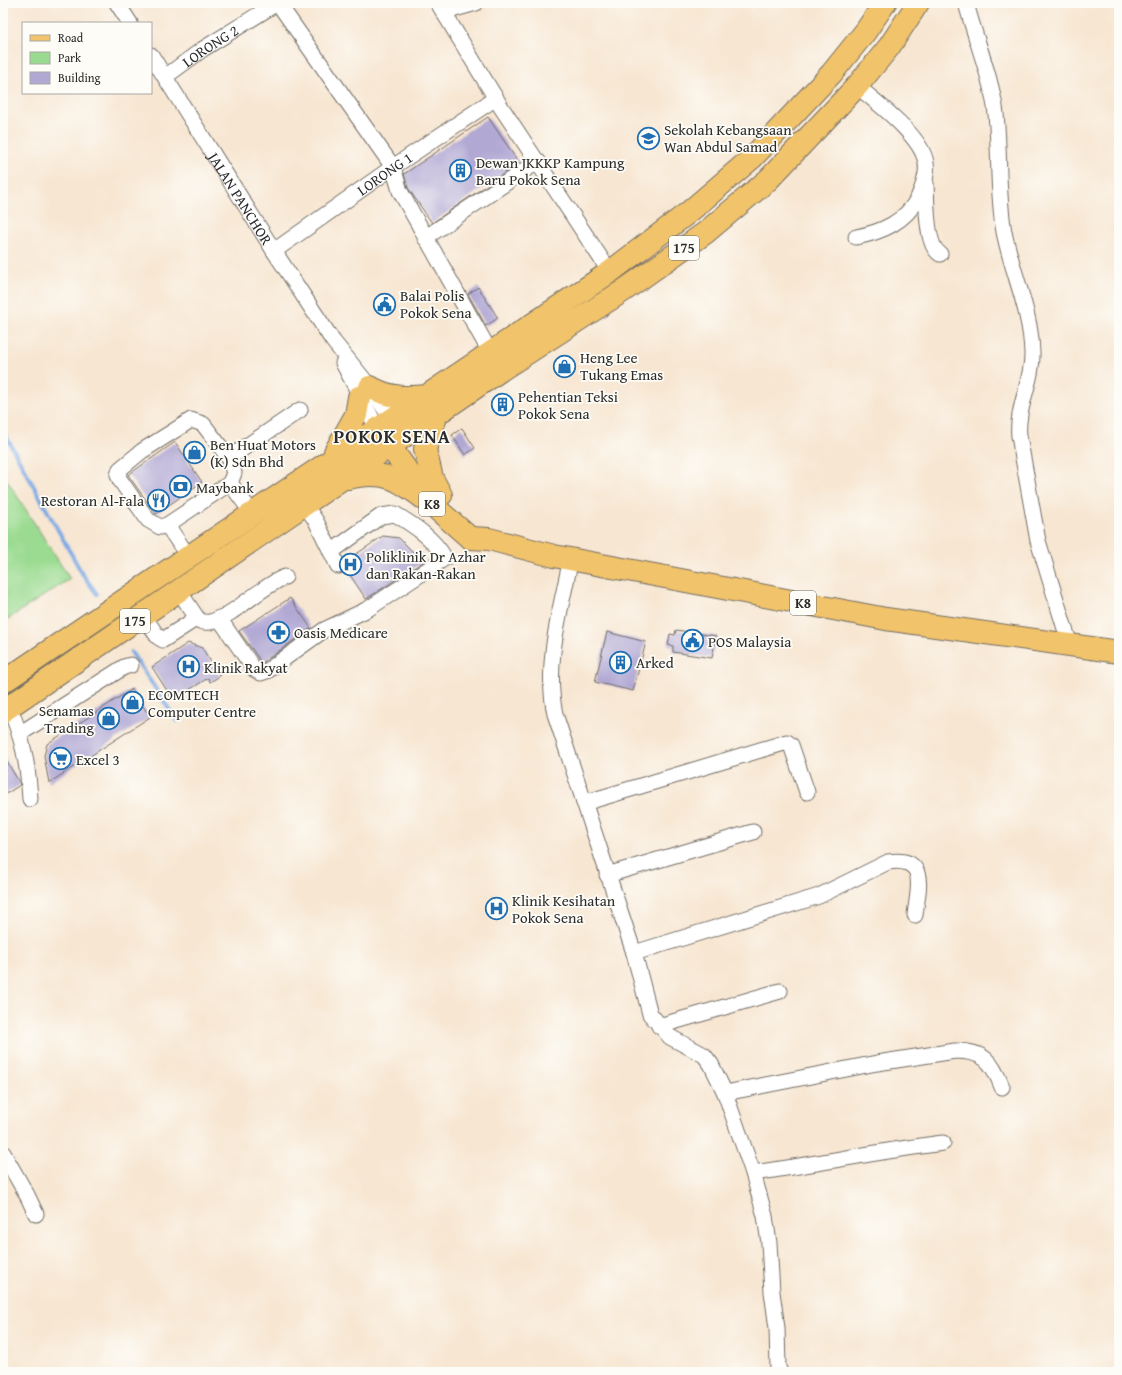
<svg xmlns="http://www.w3.org/2000/svg" width="1122" height="1375" font-family="'Gentium Book Plus',serif">
  <style>
    .green { fill: #9bdb91; stroke: #63835e }
    .lines { fill: none; stroke-linecap: round; stroke-linejoin: round }
    .stream { stroke: #7aaae5; stroke-width: 4 }
    .building { fill: #b1a8d4 }
    .minor-casing { stroke: #726c65; stroke-width: 17 }
    .primary-casing { stroke: #726c65; stroke-width: 24 }
    .trunk-casing { stroke: #726c65; stroke-width: 24 }
    .minor { stroke: #fff; stroke-width: 15 }
    .primary { stroke: #f1c36a; stroke-width: 22 }
    .trunk { stroke: #f1c36a; stroke-width: 22 }
    .labels { text-anchor: middle; dominant-baseline: central; stroke-width: 3.5; stroke-linejoin: round; paint-order: stroke }
    .shield { fill: #fdfcf7; stroke: #6a6a68; stroke-width: 1 }
    .shield-label { font-size: 14px; font-weight: bold; fill: #2b2b2b }
    .street-label { font-size: 15px; fill: #2b2b2b; stroke: #fdfcf7 }
    .poi-label { font-size: 15px; fill: #2b2b2b; stroke: #fdfcf7; text-anchor: start }
    .district-label { font-size: 19px; font-weight: bold; letter-spacing: 1px; fill: #2b2b2b; stroke: #fdfcf7 }
  </style>
  <rect width="100%" height="100%" fill="#fdfcf7"/>
  <filter id="ink" filterUnits="userSpaceOnUse"><feTurbulence type="fractalNoise" baseFrequency=".025" numOctaves="2"/><feDisplacementMap in="SourceGraphic" scale="8" xChannelSelector="R" yChannelSelector="G"/><feConvolveMatrix kernelMatrix="1 2 1 2 8 2 1 2 1" color-interpolation-filters="sRGB"/></filter>
  <filter id="wash" filterUnits="userSpaceOnUse"><feTurbulence type="fractalNoise" baseFrequency=".012" numOctaves="4" result="noise"/><feDisplacementMap in="SourceGraphic" scale="16" xChannelSelector="R" yChannelSelector="G"/><feGaussianBlur stdDeviation="0.9" result="paint"/><feColorMatrix in="noise" values="0 0 0 0 0 0 0 0 0 0 0 0 0 0 0 0 0 1.4 0 .05"/><feComposite in="paint" operator="in"/></filter>
  <g filter="url(#wash)">
    <rect width="100%" height="100%" fill="#f7e6d1"/>
    <!-- green -->
    <path class="green" d="M3,474L70,579L3,622Z"/>
    <g class="lines">
      <!-- stream -->
      <path class="stream" d="M3,431L83,575L97,594
        M131,652L177,721"/>
    </g>
    <g id="blocks">
      <!-- building -->
      <path class="building" d="M488,117L519,163L432,223L408,188L404,174Z
        M478,287L498,318L486,326L468,294Z
        M505,398L511,406L502,412L496,404Z
        M462,428L475,448L465,455L452,435Z
        M175,442L202,482L156,514L128,475Z
        M383,536L399,538L423,562L366,599L346,569V561Z
        M290,598L311,628L262,663L239,631Z
        M676,630L716,636L712,658L673,652V646L668,645L670,634L675,635Z
        M607,632L646,642L633,691L595,682Z
        M188,643L202,648L220,676L210,682L208,678L173,700L152,667Z
        M132,689L150,717L49,783L44,756L47,744Z
        M3,755L19,782L20,785L3,796Z"/>
    </g>
  </g>
  <g filter="url(#ink)">
    <use href="#blocks" fill-opacity="0" stroke="#726c65" stroke-width="1"/>
    <g class="lines">
      <defs>
        <g id="minor">
          <path d="M117,3L130,23"/>
          <path d="M278,3L393,167L400,191L490,352"/>
          <path d="M438,3L501,107L610,272"/>
          <path d="M966,3C975,38 992,79 996,114C1000,153 997,193 1004,232C1012,272 1031,311 1032,353C1033,381 1016,408 1019,436L1038,541L1070,645"/>
          <path d="M444,12L476,3"/>
          <path id="s1" d="M151,55L274,251L333,341L370,387L391,418"/>
          <path id="s2" d="M165,77L203,49L277,3"/>
          <path d="M926,183C927,200 925,245 940,254"/>
          <path d="M856,237C882,232 905,222 918,198C923,187 928,175 926,163C922,136 877,103 857,86"/>
          <path d="M425,238L538,161"/>
          <path id="s3" d="M274,251L393,167L496,98"/>
          <path d="M343,363L377,428"/>
          <path d="M191,420L203,424L229,458L234,473L230,483L167,525L160,527L148,520L120,480L118,475L120,469L142,451Z"/>
          <path d="M229,458L300,410"/>
          <path d="M230,483L252,513"/>
          <path d="M305,505L316,521L338,566"/>
          <path d="M167,525L188,556"/>
          <path d="M571,558C561,609 544,663 555,714L634,953L650,1014L670,1037L704,1055L711,1064L725,1093L753,1173L765,1216L769,1243L772,1292L777,1328L778,1368L780,1372"/>
          <path d="M179,591L197,618C200,622 204,623 210,622C234,616 261,586 285,577"/>
          <path d="M143,615L158,637L163,640L197,618"/>
          <path d="M219,618L254,669L261,673L267,671L324,630L368,609L445,558C433,538 415,526 395,514L381,516L331,552"/>
          <path d="M9,707C23,737 28,766 30,799"/>
          <path d="M21,733L124,667L131,665"/>
          <path d="M584,803L787,742L791,745L807,792"/>
          <path d="M607,875L753,832"/>
          <path d="M634,953L819,896L888,862C929,856 918,889 915,915"/>
          <path d="M659,1026L780,991"/>
          <path d="M725,1093L877,1063L955,1051C984,1051 992,1061 1002,1087"/>
          <path d="M3,1153L27,1195L36,1214"/>
          <path d="M753,1173C817,1164 879,1151 943,1143"/>
        </g>
        <path id="primary" d="M379,431L430,503L470,538L489,539L554,556L886,619L1119,652"/>
        <path id="trunk" d="M370,387C389,398 406,398 427,396
          M437,414L425,449L432,478L441,495
          M335,452L356,415L359,397
          M348,478C388,469 400,481 430,503
          M3,682L610,272L689,212L752,158L832,73L865,32L885,3
          M3,711L501,370L623,291L705,233L768,180L857,86L889,47L918,3"/>
      </defs>
      <!-- minor casing -->
      <use href="#minor" class="minor-casing"/>
      <!-- primary casing -->
      <use href="#primary" class="primary-casing"/>
      <!-- trunk casing -->
      <use href="#trunk" class="trunk-casing"/>
      <!-- minor -->
      <use href="#minor" class="minor"/>
      <!-- primary -->
      <use href="#primary" class="primary"/>
      <!-- trunk -->
      <use href="#trunk" class="trunk"/>
    </g>
  </g>
  <!-- icons -->
  <defs>
    <symbol id="school-ring" viewBox="-11 -11 22 22"><circle r="9.5" fill="#fdfcf7" stroke="#1f6fb2" stroke-width="1.5"/><path d="M0-5L7-2L0 1L-7-2ZM-4 1L0 2.5L4 1V4Q0 6-4 4Z" fill="#1f6fb2"/></symbol>
    <symbol id="building-ring" viewBox="-11 -11 22 22"><circle r="9.5" fill="#fdfcf7" stroke="#1f6fb2" stroke-width="1.5"/><path d="M-4-6H4V6H1V3H-1V6H-4ZM-2.5-4.3h1.7v1.8h-1.7ZM.8-4.3h1.7v1.8H.8ZM-2.5-1h1.7V.8h-1.7ZM.8-1h1.7V.8H.8Z" fill="#1f6fb2"/></symbol>
    <symbol id="civic-ring" viewBox="-11 -11 22 22"><circle r="9.5" fill="#fdfcf7" stroke="#1f6fb2" stroke-width="1.5"/><path d="M-.6-6.5H3V-4.5H.6V-3L4-1V1h2V6H-6V1h2V-1L-.6-3ZM-1.2 2.5V6h2.4V2.5Z" fill="#1f6fb2"/></symbol>
    <symbol id="shop-ring" viewBox="-11 -11 22 22"><circle r="9.5" fill="#fdfcf7" stroke="#1f6fb2" stroke-width="1.5"/><path d="M-5-2.5h2.3a2.7 3.5 0 0 1 5.4 0H5L5.5 6h-11ZM-1.5-2.5h3a1.5 2.3 0 0 0-3 0Z" fill="#1f6fb2"/></symbol>
    <symbol id="bank-ring" viewBox="-11 -11 22 22"><circle r="9.5" fill="#fdfcf7" stroke="#1f6fb2" stroke-width="1.5"/><path d="M-6-4H6V4H-6ZM0-2.3a2.3 2.3 0 1 0 0 4.6a2.3 2.3 0 1 0 0-4.6Z" fill="#1f6fb2"/></symbol>
    <symbol id="restaurant-ring" viewBox="-11 -11 22 22"><circle r="9.5" fill="#fdfcf7" stroke="#1f6fb2" stroke-width="1.5"/><path d="M-5-6h1v4h1v-4h1v4h1v-4h1v5L-1.5 .5V6h-2V.5L-5-1ZM5-6V6H3V1.5H1.5Q1.5-4 5-6Z" fill="#1f6fb2"/></symbol>
    <symbol id="hospital-ring" viewBox="-11 -11 22 22"><circle r="9.5" fill="#fdfcf7" stroke="#1f6fb2" stroke-width="1.5"/><path d="M-5-5h3v3.5h4V-5h3V5h-3V1.5h-4V5h-3Z" fill="#1f6fb2"/></symbol>
    <symbol id="pharmacy-ring" viewBox="-11 -11 22 22"><circle r="9.5" fill="#fdfcf7" stroke="#1f6fb2" stroke-width="1.5"/><path d="M-2-6h4v4h4v4h-4v4h-4v-4h-4v-4h4Z" fill="#1f6fb2"/></symbol>
    <symbol id="supermarket-ring" viewBox="-11 -11 22 22"><circle r="9.5" fill="#fdfcf7" stroke="#1f6fb2" stroke-width="1.5"/><path d="M-6-5.5h2.5l.6 2H6L4.5 2H-2.5L-4.4-4H-6ZM-1.5 3.2a1.3 1.3 0 1 0 .1 0ZM3 3.2a1.3 1.3 0 1 0 .1 0Z" fill="#1f6fb2"/></symbol>
  </defs>
  <g fill-rule="evenodd">
    <use href="#school-ring" x="636" y="126" width="25" height="25"/>
    <use href="#building-ring" x="448" y="158" width="25" height="25"/>
    <use href="#civic-ring" x="372" y="292" width="25" height="25"/>
    <use href="#shop-ring" x="552" y="354" width="25" height="25"/>
    <use href="#building-ring" x="490" y="392" width="25" height="25"/>
    <use href="#shop-ring" x="182" y="440" width="25" height="25"/>
    <use href="#bank-ring" x="168" y="474" width="25" height="25"/>
    <use href="#restaurant-ring" x="146" y="488" width="25" height="25"/>
    <use href="#hospital-ring" x="338" y="552" width="25" height="25"/>
    <use href="#pharmacy-ring" x="266" y="620" width="25" height="25"/>
    <use href="#civic-ring" x="680" y="628" width="25" height="25"/>
    <use href="#building-ring" x="608" y="650" width="25" height="25"/>
    <use href="#hospital-ring" x="176" y="654" width="25" height="25"/>
    <use href="#shop-ring" x="120" y="690" width="25" height="25"/>
    <use href="#shop-ring" x="96" y="706" width="25" height="25"/>
    <use href="#supermarket-ring" x="48" y="746" width="25" height="25"/>
    <use href="#hospital-ring" x="484" y="896" width="25" height="25"/>
  </g>
  <g class="labels">
    <!-- shield labels -->
    <g class="shield">
      <rect x="669" y="236" width="30" height="24" rx="3"/>
      <rect x="419" y="492" width="26" height="24" rx="3"/>
      <rect x="790" y="591" width="26" height="24" rx="3"/>
      <rect x="120" y="609" width="30" height="24" rx="3"/>
    </g>
    <g class="shield-label">
      <text x="684" y="248">175</text>
      <text x="432" y="504">K8</text>
      <text x="803" y="603">K8</text>
      <text x="135" y="621">175</text>
    </g>
    <!-- street labels -->
    <g class="street-label">
      <text stroke="none"><textPath href="#s2" startOffset="55">LORONG 2</textPath></text>
      <text stroke="none"><textPath href="#s3" startOffset="135">LORONG 1</textPath></text>
      <text stroke="none"><textPath href="#s1" startOffset="169">JALAN PANCHOR</textPath></text>
    </g>
    <!-- poi labels -->
    <g class="poi-label">
      <text x="664" y="129">Sekolah Kebangsaan<tspan x="664" dy="17">Wan Abdul Samad</tspan></text>
      <text x="476" y="162">Dewan JKKKP Kampung<tspan x="476" dy="17">Baru Pokok Sena</tspan></text>
      <text x="400" y="295">Balai Polis<tspan x="400" dy="17">Pokok Sena</tspan></text>
      <text x="580" y="357">Heng Lee<tspan x="580" dy="17">Tukang Emas</tspan></text>
      <text x="518" y="396">Pehentian Teksi<tspan x="518" dy="17">Pokok Sena</tspan></text>
      <text x="210" y="444">Ben Huat Motors<tspan x="210" dy="17">(K) Sdn Bhd</tspan></text>
      <text x="196" y="487">Maybank</text>
      <text x="144" y="500" text-anchor="end">Restoran Al-Fala</text>
      <text x="366" y="556">Poliklinik Dr Azhar<tspan x="366" dy="17">dan Rakan-Rakan</tspan></text>
      <text x="294" y="632">Oasis Medicare</text>
      <text x="708" y="641">POS Malaysia</text>
      <text x="636" y="662">Arked</text>
      <text x="204" y="667">Klinik Rakyat</text>
      <text x="148" y="694">ECOMTECH<tspan x="148" dy="17">Computer Centre</tspan></text>
      <text x="94" y="710" text-anchor="end">Senamas<tspan x="94" dy="17">Trading</tspan></text>
      <text x="76" y="759">Excel 3</text>
      <text x="512" y="900">Klinik Kesihatan<tspan x="512" dy="17">Pokok Sena</tspan></text>
    </g>
    <!-- district labels -->
    <g class="district-label">
      <text x="392" y="436">POKOK SENA</text>
    </g>
  </g>
  <!-- margin -->
  <rect width="1122" height="1375" fill="none" stroke="#fdfcf7" stroke-width="16"/>
  <!-- legend -->
  <rect x="22" y="22" width="130" height="72" fill="#fdfcf7" stroke="#a9a8a5"/>
  <rect x="30" y="35" width="20" height="6" fill="#f1c36a" stroke="#a9a8a5"/>
  <text x="58" y="42" font-size="12" fill="#2b2b2b">Road</text>
  <rect x="30" y="52" width="20" height="12" fill="#9bdb91" stroke="#a9a8a5"/>
  <text x="58" y="62" font-size="12" fill="#2b2b2b">Park</text>
  <rect x="30" y="72" width="20" height="12" fill="#b1a8d4" stroke="#a9a8a5"/>
  <text x="58" y="82" font-size="12" fill="#2b2b2b">Building</text>
</svg>
